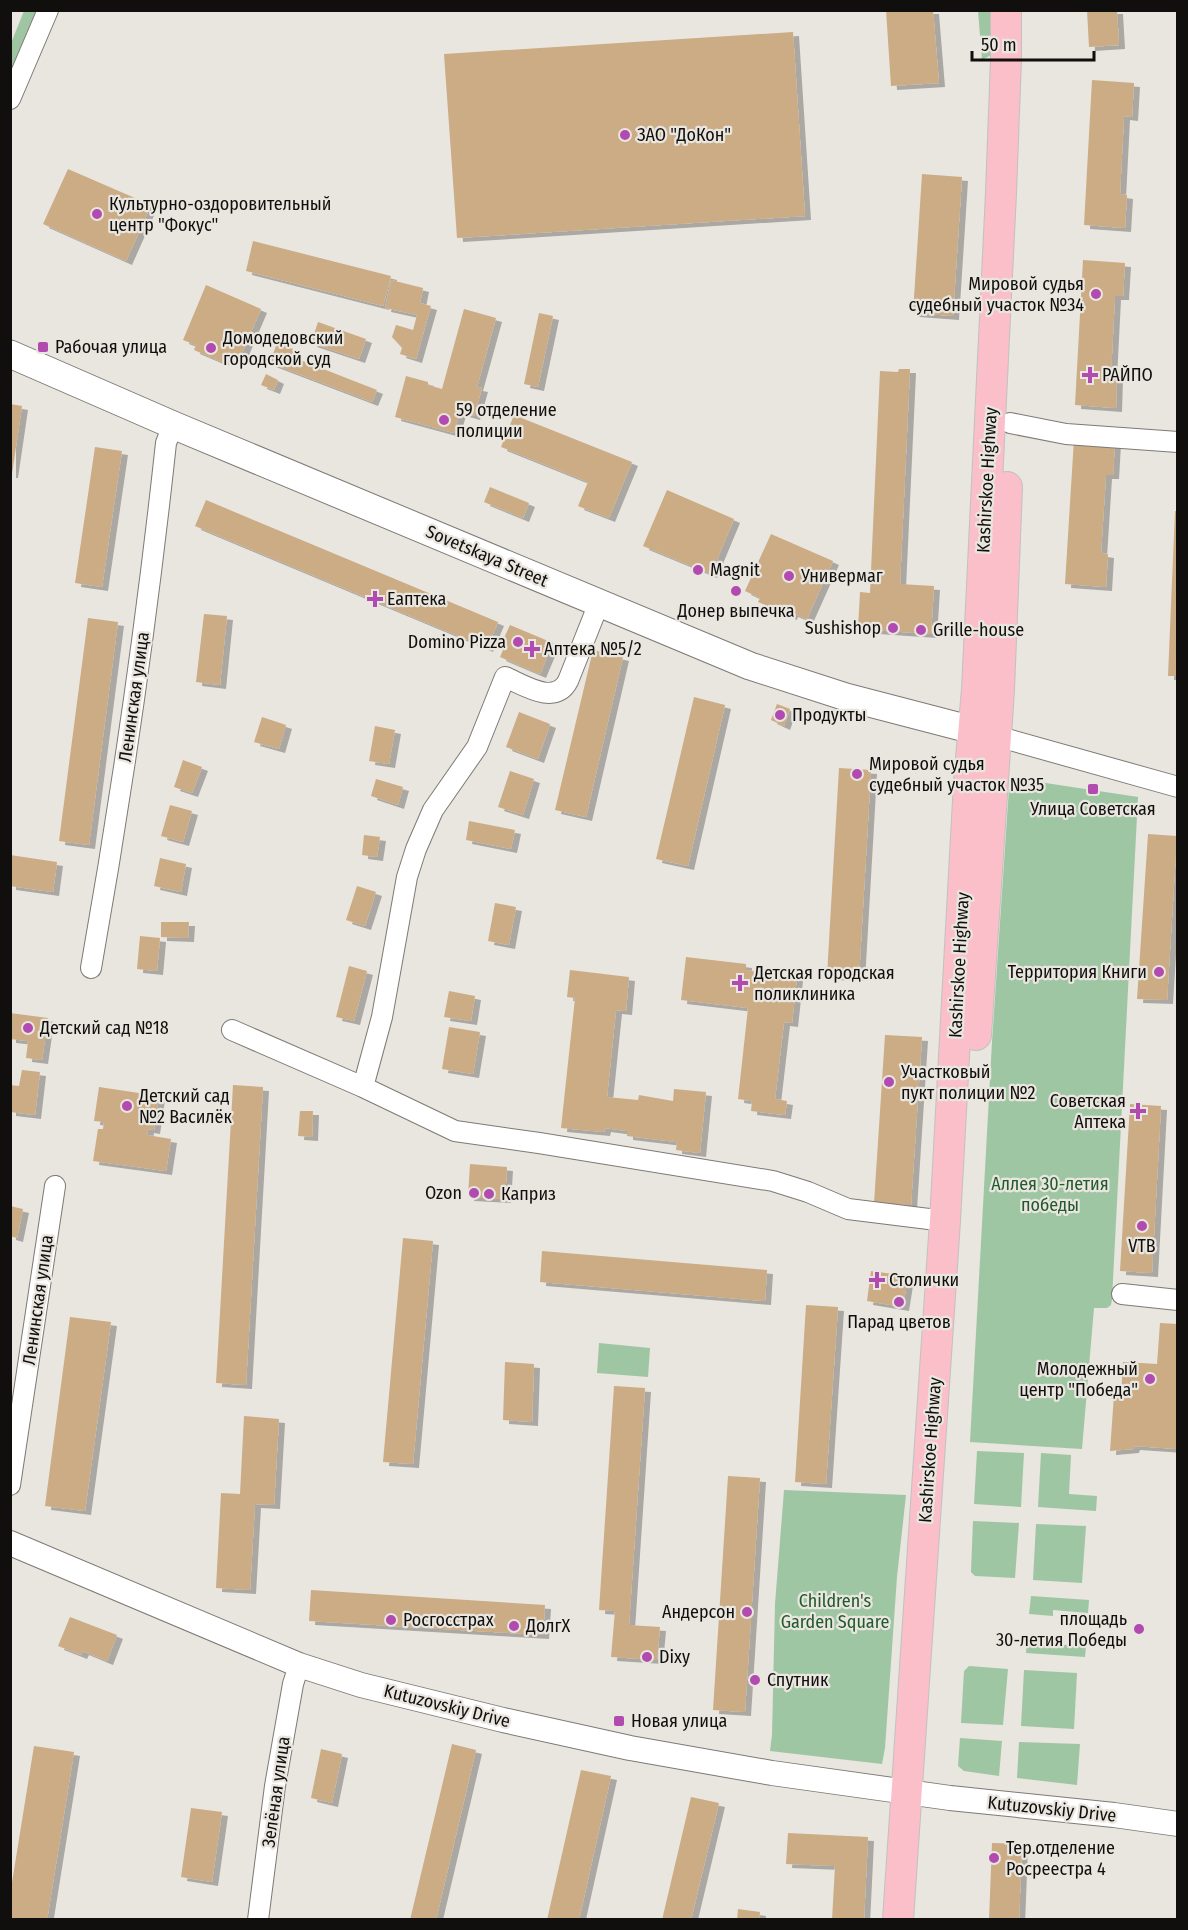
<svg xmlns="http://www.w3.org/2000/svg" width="1188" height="1930" font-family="'Fira Sans Condensed',sans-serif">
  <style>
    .green { fill: #9fc6a3 }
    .building { fill: #ccac84; filter: url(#shadow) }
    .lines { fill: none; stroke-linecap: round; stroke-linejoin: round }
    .minor-casing { stroke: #7e7974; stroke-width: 22 }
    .tertiary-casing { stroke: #7e7974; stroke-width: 26 }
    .secondary-casing { stroke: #7e7974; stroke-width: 29 }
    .primary-casing { stroke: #c1c1c0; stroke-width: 32 }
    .minor { stroke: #fff; stroke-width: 20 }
    .tertiary { stroke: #fff; stroke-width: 24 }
    .secondary { stroke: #fff; stroke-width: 27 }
    .primary { stroke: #fbbfca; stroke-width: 30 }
    .poi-dot { fill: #b14bb0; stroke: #e9e5df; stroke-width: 2 }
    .labels { text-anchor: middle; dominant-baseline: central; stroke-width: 4.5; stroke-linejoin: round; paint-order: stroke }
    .poi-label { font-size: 18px; fill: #110f0d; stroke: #e9e5df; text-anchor: start }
    .street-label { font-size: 18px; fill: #110f0d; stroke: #e9e5df }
    .park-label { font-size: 18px; fill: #215a2c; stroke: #e9e5df }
  </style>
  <defs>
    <filter id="shadow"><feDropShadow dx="6" dy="4" stdDeviation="0" flood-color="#0004"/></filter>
  </defs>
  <rect width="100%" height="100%" fill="#e9e5df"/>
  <!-- green -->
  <path class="green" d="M24,11H38L11,76V43Z
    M978,11H990L994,40L991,55L982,60Z
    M1026,780L1138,797L1112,1299L1111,1305L1107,1308H1094L1082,1449L970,1442L992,1042L1009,788L1015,782Z
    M599,1343L650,1348L648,1377L597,1373Z
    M977,1451L1024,1453L1021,1507L974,1504Z
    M1041,1453L1071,1455L1069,1494L1097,1496L1096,1511L1038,1507Z
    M784,1490L906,1495L897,1577L885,1748L882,1764L770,1751L772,1735L775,1604Z
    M973,1521L1019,1523L1015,1578L975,1576L971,1572Z
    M1036,1524L1086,1526L1082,1583L1033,1580Z
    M1031,1596L1089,1600L1088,1613L1053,1610V1616L1029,1614Z
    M1027,1637L1050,1639V1644L1086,1646L1085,1657L1026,1653Z
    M969,1666L1008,1669L1003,1725L961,1723L964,1671Z
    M1024,1670L1077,1673L1074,1729L1021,1726Z
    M960,1738L1002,1741L999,1776L964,1771L958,1766Z
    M1019,1742L1080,1744L1077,1785L1017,1778Z"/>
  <!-- building -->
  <path class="building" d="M886,10H933L939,83L891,86Z
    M1087,10H1117L1119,45L1089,47Z
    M793,32L805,216L457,238L444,54Z
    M1092,80L1134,83L1132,117L1124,116L1120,194L1127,195L1125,228L1084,225Z
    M68,169L151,205L126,261L43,224Z
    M922,174L962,177L953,316L913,313Z
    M253,241L391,276L383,306L246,271Z
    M1083,260L1125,263L1123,296H1115L1111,374L1117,375L1116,408L1075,405Z
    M391,280L423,288L420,303L431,306L416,359L400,354L402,348L392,337L396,325L413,330L417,315L385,308Z
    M206,285L261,309L238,363L224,358L222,362L194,350L196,345L183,340Z
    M464,309L496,318L477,387L482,388L474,416L460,412L454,433L395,417L406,376L428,382V385L442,389Z
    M539,313L553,316L538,387L524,384Z
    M318,322L366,339L359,359L311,343Z
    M277,343L293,349L290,356L377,390L372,402L270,363Z
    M899,369H910L900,584L934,586L931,634L858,629L860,592L870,593L880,371L898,372Z
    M266,374L278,380L274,390L261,385Z
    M10,404L22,406L12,474H10Z
    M514,415L632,462L609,518L578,506L588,482L501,447Z
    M1074,439L1115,441L1113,475H1106L1101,553L1108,554L1106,587L1065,584Z
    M95,447L122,451L102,587L75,583Z
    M490,487L529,503L523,518L484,502Z
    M667,490L734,519L711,574L643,546Z
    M206,500L498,622L487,648L195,526Z
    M1175,511H1178V676H1168Z
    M771,534L833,561L807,619L792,613L791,616L758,602L760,598L745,591Z
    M204,614L227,616L220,685L196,682Z
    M88,618L118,622L89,845L59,841Z
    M510,625L553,643L540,674L500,657L507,641L503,640Z
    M593,650L623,657L586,817L555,810Z
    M694,697L725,705L688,866L656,859Z
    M777,704L790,709L784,726L771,720Z
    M519,712L550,724L538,759L506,747Z
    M262,717L286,725L279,749L254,742Z
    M375,726L395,730L389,764L369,761Z
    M183,760L202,767L192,793L174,787Z
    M839,768L871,770L859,977L827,976Z
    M510,771L534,779L523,815L498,807Z
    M376,779L403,787L398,805L371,796Z
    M170,805L192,811L183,842L161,836Z
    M469,821L515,830L511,849L466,840Z
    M1148,834L1177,836L1167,1000L1137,999Z
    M364,835L380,837L377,857L362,855Z
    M10,855L57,862L53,892L10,886Z
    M160,858L186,864L181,892L154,886Z
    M357,886L376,892L365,926L346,920Z
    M495,903L516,907L509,945L488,941Z
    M161,922H189L188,938L161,937Z
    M140,936L160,938L157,971L137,969Z
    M686,957L746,964V970L797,977L792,1023L784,1022L775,1099L787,1101L785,1115L751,1111L752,1101L738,1099L748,1008L681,1000Z
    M349,966L367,971L354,1021L336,1017Z
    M570,970L629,977L626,1011L616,1010L607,1097L638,1100L639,1095L673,1101L674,1089L706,1092L700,1153L676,1150L677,1142L627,1136V1131L605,1128L604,1132L561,1128L575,998L567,997Z
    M449,991L475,996L471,1021L444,1017Z
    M10,1013L48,1018L42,1060L26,1058L28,1041L10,1039Z
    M449,1027L480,1032L473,1074L442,1069Z
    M885,1035L922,1037L911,1205L874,1203Z
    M22,1070L40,1072L35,1115L10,1112V1085L19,1086Z
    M233,1085L263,1087L246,1385L216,1383Z
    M99,1087L159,1096L154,1130L148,1129L147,1135L171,1139L166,1171L93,1161L98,1129H103L104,1122L94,1121Z
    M1130,1104L1161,1106L1152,1273L1120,1271Z
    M300,1111H313L312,1137L298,1136Z
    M470,1164L507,1167L505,1199L468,1197Z
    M10,1206L23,1209L17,1238L10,1236Z
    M403,1238L433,1241L413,1464L383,1462Z
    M542,1251L767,1270L765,1301L540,1282Z
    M871,1271L908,1276L903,1307L867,1301Z
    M806,1305L838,1307L826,1484L795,1482Z
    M70,1317L111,1322L85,1511L45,1506Z
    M1160,1323L1178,1324V1449L1134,1446L1133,1449L1110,1451L1114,1395H1121L1123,1362L1157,1364Z
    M505,1362L534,1364L532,1422L503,1420Z
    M614,1386L645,1388L629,1625L660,1627L657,1660L611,1657L615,1611L599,1610Z
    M244,1416L279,1419L274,1505L255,1504L250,1590L216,1588L221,1493L240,1494Z
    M728,1476L760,1478L745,1712L713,1710Z
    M311,1590L545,1605L543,1635L309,1621Z
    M70,1617L117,1635L107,1661L83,1651L81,1655L58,1646Z
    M452,1744L476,1750L436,1920H410Z
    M34,1746L74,1752L47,1920H10V1895Z
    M321,1749L342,1754L332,1803L311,1798Z
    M581,1770L611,1776L579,1920H547Z
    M691,1797L719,1803L691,1920H662Z
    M191,1808L222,1812L212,1882L181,1877Z
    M788,1833L868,1837L864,1920H832L835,1866L786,1864Z
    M992,1843L1022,1844L1019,1920H989Z
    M738,1909L760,1912L759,1920H737Z"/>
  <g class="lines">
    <defs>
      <path id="minor" d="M10,99L48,10
        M1010,423L1066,434L1178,442
        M996,736L1178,787
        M91,968C122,794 147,619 166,443L173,425
        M232,1030L363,1087L455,1131L539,1143L773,1181L808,1192L848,1209L945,1221
        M363,1087L382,1017L407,877L416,849L433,810L477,747L505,677C524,685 555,706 568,681L599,603
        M1122,1294L1178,1300
        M10,1485L55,1186
        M258,1920L275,1786L293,1684L299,1665"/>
      <path id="tertiary" d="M10,1543L299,1665L361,1685L503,1720L630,1748L772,1773L950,1798L1114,1815L1178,1824"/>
      <path id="secondary" d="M10,354L173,425L750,666L846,697L992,735"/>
      <path id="primary" d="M976,1035L999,690L1007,487
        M898,1920L945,1221L969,782L977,689L1001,193L1006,59V10"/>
    </defs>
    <!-- minor casing -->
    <use href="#minor" class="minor-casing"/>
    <!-- tertiary casing -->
    <use href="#tertiary" class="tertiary-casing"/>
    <!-- secondary casing -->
    <use href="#secondary" class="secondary-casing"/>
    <!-- primary casing -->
    <use href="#primary" class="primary-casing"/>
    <!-- minor -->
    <use href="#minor" class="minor"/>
    <!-- tertiary -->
    <use href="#tertiary" class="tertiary"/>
    <!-- secondary -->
    <use href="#secondary" class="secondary"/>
    <!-- primary -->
    <use href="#primary" class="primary"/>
  </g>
  <!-- markers -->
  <g class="poi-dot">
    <circle cx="625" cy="135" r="6"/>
    <circle cx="97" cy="214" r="6"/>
    <circle cx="1096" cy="294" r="6"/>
    <rect x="37" y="341" width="12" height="12" rx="3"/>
    <circle cx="211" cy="348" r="6"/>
    <path d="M1087 366h6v6h6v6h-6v6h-6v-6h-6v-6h6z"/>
    <circle cx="444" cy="420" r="6"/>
    <circle cx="698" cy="570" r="6"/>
    <circle cx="789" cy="576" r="6"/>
    <circle cx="736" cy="591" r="6"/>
    <path d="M372 590h6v6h6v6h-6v6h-6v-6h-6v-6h6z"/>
    <circle cx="893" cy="628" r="6"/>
    <circle cx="921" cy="630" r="6"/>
    <circle cx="518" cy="642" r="6"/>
    <path d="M529 640h6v6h6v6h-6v6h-6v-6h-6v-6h6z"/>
    <circle cx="780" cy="715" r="6"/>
    <circle cx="857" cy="774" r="6"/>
    <rect x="1087" y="783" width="12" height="12" rx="3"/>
    <circle cx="1159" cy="972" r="6"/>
    <path d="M737 974h6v6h6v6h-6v6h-6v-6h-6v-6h6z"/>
    <circle cx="28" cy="1028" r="6"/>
    <circle cx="889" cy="1082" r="6"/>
    <circle cx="127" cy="1106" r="6"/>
    <path d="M1135 1102h6v6h6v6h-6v6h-6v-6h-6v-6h6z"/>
    <circle cx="474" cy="1193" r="6"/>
    <circle cx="489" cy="1194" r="6"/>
    <circle cx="1142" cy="1226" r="6"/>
    <path d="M874 1271h6v6h6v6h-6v6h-6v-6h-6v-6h6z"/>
    <circle cx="899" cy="1302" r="6"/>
    <circle cx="1150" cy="1379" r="6"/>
    <circle cx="747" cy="1612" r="6"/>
    <circle cx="391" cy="1620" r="6"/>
    <circle cx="514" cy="1626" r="6"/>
    <circle cx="1139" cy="1629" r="6"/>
    <circle cx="647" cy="1657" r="6"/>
    <circle cx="755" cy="1680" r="6"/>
    <rect x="613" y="1715" width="12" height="12" rx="3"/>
    <circle cx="994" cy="1858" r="6"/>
  </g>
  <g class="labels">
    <!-- poi labels -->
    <g class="poi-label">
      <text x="637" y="135">ЗАО "ДоКон"</text>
      <text x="109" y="204">Культурно-оздоровительный<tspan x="109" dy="21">центр "Фокус"</tspan></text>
      <text x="1084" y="284" text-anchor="end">Мировой судья<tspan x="1084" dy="21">судебный участок №34</tspan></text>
      <text x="223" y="338">Домодедовский<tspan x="223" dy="21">городской суд</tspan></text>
      <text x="55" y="347">Рабочая улица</text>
      <text x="1102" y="375">РАЙПО</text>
      <text x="456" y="410">59 отделение<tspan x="456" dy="21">полиции</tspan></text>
      <text x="710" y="570">Magnit</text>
      <text x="801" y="576">Универмаг</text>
      <text x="387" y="599">Еаптека</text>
      <text x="736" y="611" text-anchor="middle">Донер выпечка</text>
      <text x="881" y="628" text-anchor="end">Sushishop</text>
      <text x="933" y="630">Grille-house</text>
      <text x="506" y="642" text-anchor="end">Domino Pizza</text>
      <text x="544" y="649">Аптека №5/2</text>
      <text x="792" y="715">Продукты</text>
      <text x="869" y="764">Мировой судья<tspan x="869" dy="21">судебный участок №35</tspan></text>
      <text x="1093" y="809" text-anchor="middle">Улица Советская</text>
      <text x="1147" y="972" text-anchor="end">Территория Книги</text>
      <text x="754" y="973">Детская городская<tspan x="754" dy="21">поликлиника</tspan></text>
      <text x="40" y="1028">Детский сад №18</text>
      <text x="901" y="1072">Участковый<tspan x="901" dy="21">пукт полиции №2</tspan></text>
      <text x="139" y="1096">Детский сад<tspan x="139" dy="21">№2 Василёк</tspan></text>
      <text x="1126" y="1101" text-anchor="end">Советская<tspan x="1126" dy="21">Аптека</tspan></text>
      <text x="462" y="1193" text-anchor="end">Ozon</text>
      <text x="501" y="1194">Каприз</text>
      <text x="1142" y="1246" text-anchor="middle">VTB</text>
      <text x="889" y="1280">Столички</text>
      <text x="899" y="1322" text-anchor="middle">Парад цветов</text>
      <text x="1138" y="1369" text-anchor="end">Молодежный<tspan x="1138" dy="21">центр "Победа"</tspan></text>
      <text x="735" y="1612" text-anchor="end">Андерсон</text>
      <text x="1127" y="1619" text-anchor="end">площадь<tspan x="1127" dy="21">30-летия Победы</tspan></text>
      <text x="403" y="1620">Росгосстрах</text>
      <text x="526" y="1626">ДолгХ</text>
      <text x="659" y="1657">Dixy</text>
      <text x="767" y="1680">Спутник</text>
      <text x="631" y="1721">Новая улица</text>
      <text x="1006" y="1848">Тер.отделение<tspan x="1006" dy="21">Росреестра 4</tspan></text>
    </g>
    <!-- street labels -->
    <g class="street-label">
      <text transform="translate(987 480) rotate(-87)">Kashirskoe Highway</text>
      <text transform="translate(487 556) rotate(23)">Sovetskaya Street</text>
      <text transform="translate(134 697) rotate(-82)">Ленинская улица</text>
      <text transform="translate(959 965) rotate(-87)">Kashirskoe Highway</text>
      <text transform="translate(38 1300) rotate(-82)">Ленинская улица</text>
      <text transform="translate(930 1450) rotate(-86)">Kashirskoe Highway</text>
      <text transform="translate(447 1706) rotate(14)">Kutuzovskiy Drive</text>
      <text transform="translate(276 1792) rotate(-82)">Зелёная улица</text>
      <text transform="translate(1052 1809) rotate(6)">Kutuzovskiy Drive</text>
    </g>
    <!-- park labels -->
    <g class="park-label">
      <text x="1050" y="1184">Аллея 30-летия<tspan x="1050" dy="21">победы</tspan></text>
      <text x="835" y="1601">Children's<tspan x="835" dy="21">Garden Square</tspan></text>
    </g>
  </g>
  <!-- border -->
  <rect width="1188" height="1930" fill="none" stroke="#110f0d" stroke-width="24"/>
  <!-- scale -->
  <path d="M972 51v9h122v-9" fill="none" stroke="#110f0d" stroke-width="3"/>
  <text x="981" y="51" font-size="18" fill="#110f0d" stroke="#e9e5df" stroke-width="4.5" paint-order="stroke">50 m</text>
</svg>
